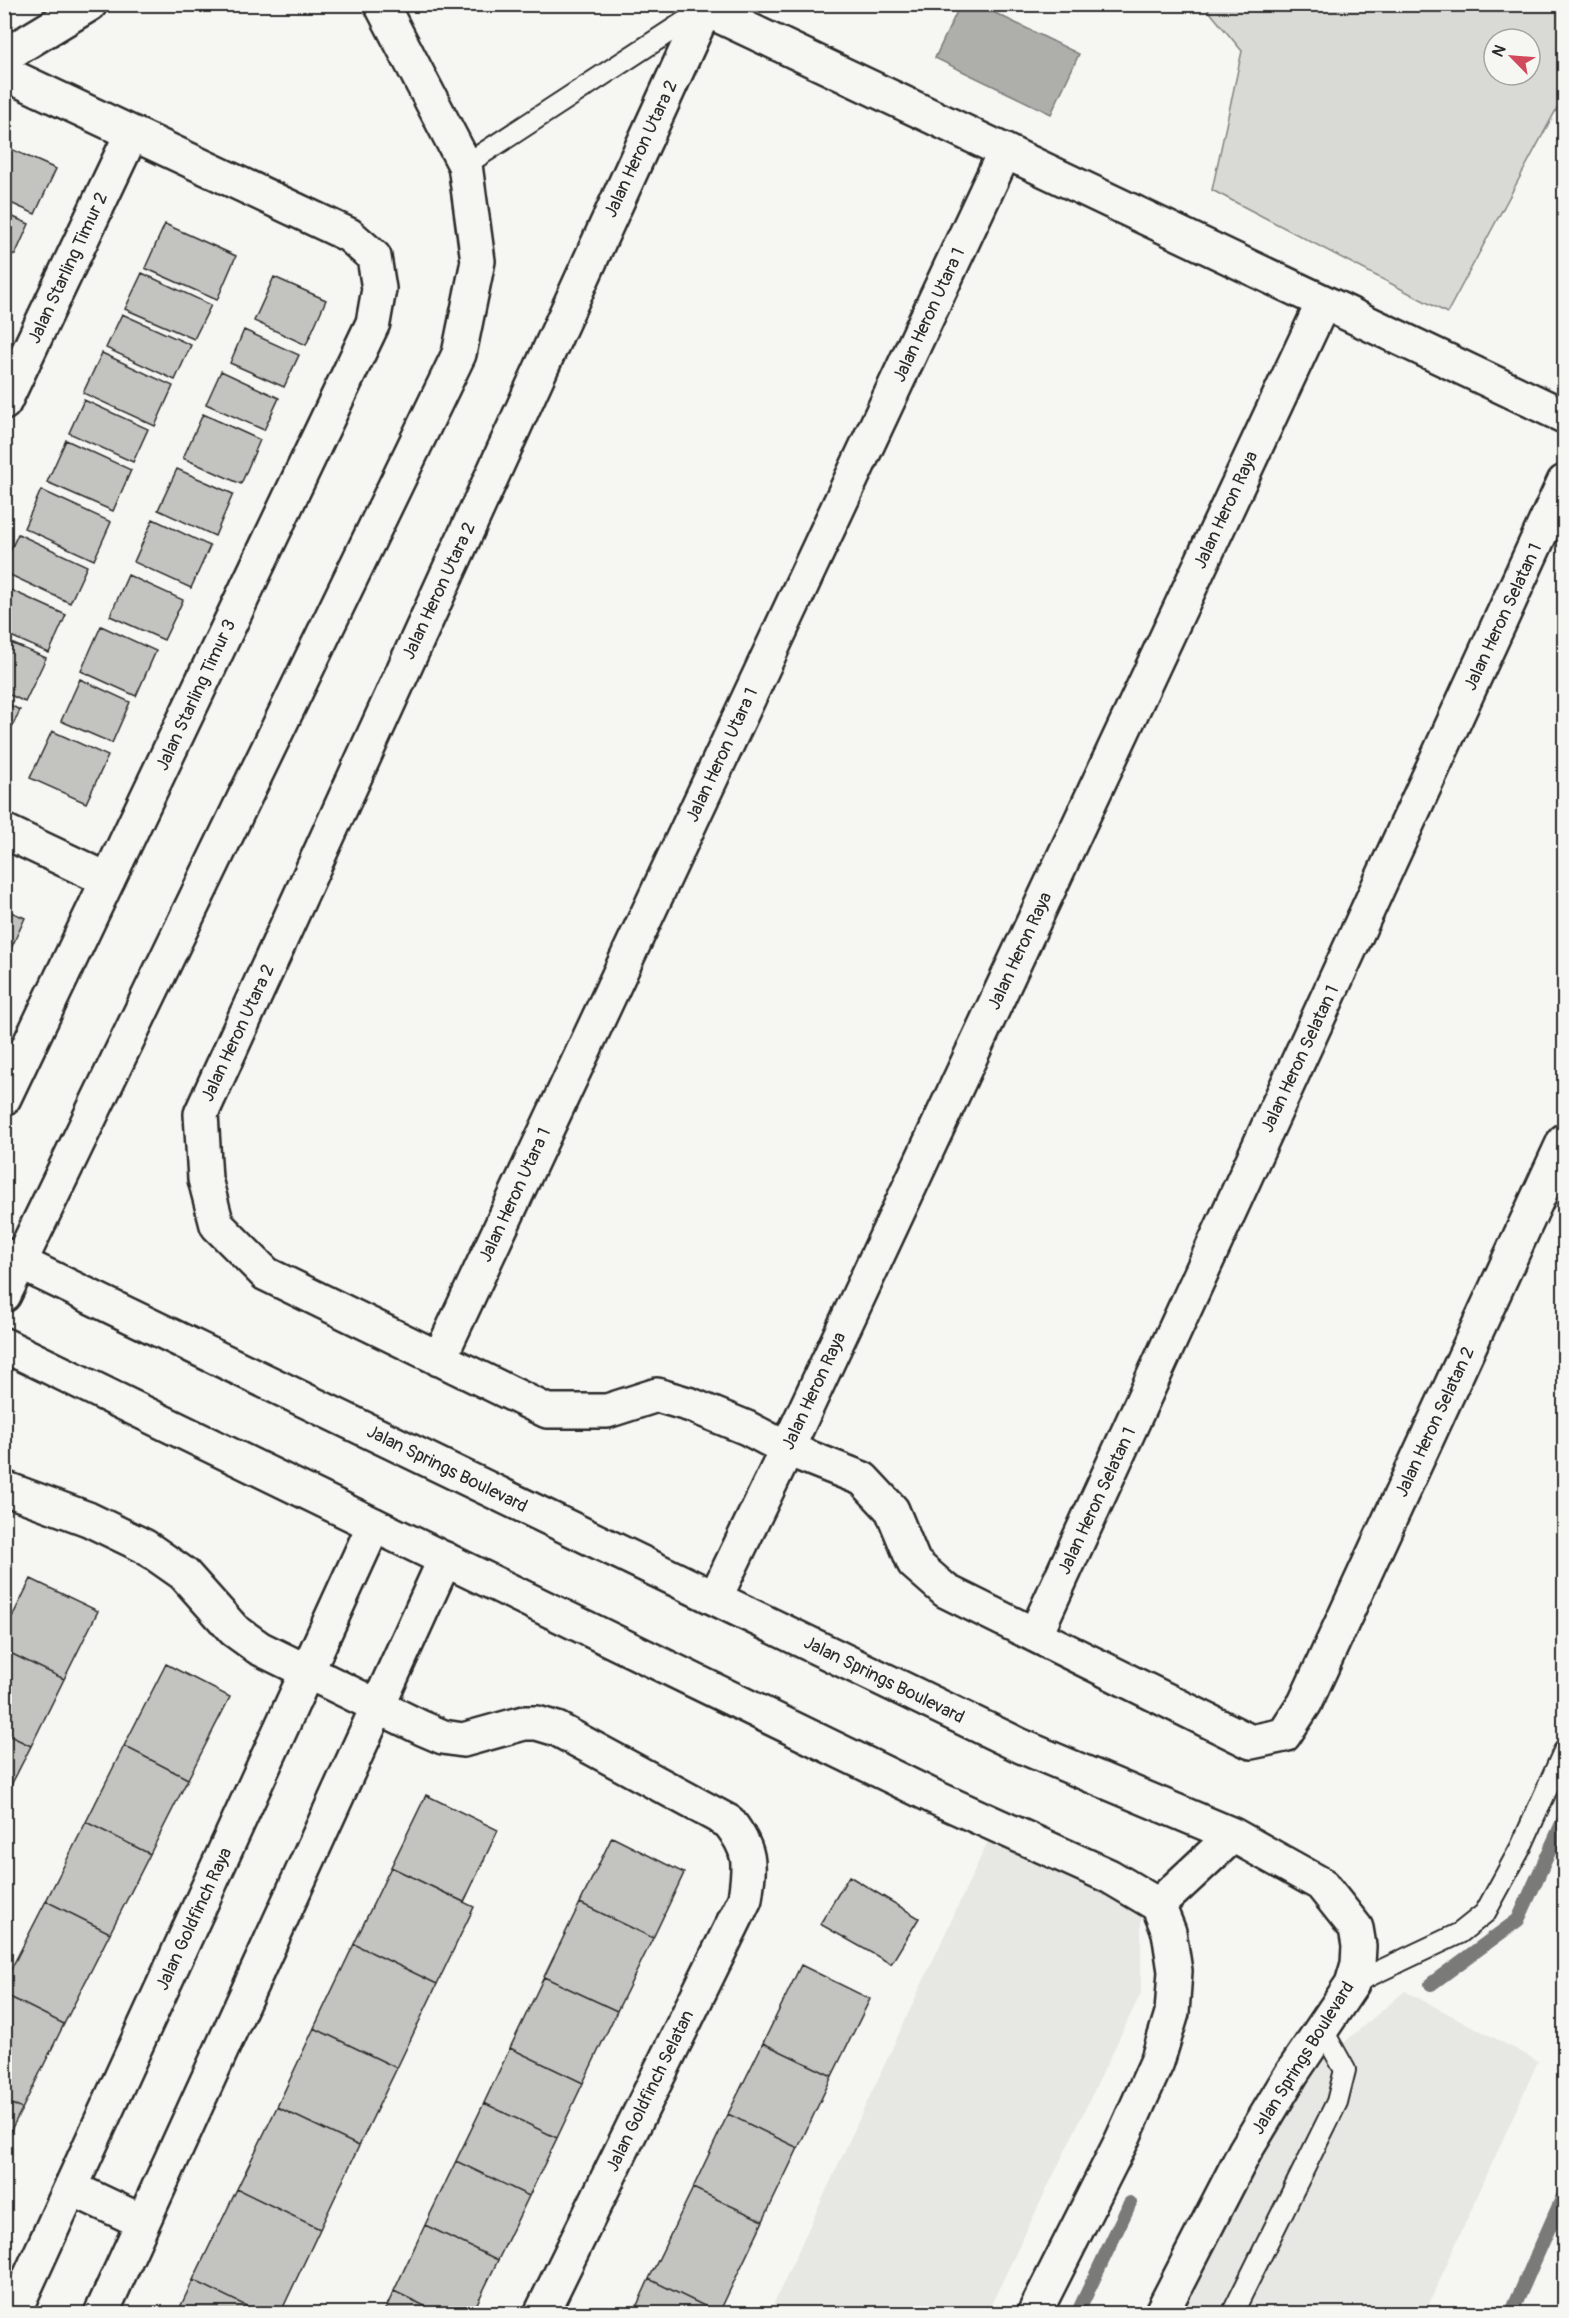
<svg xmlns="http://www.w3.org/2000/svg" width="1569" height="2318" font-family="Pangolin,sans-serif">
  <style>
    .built { fill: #e7e7e3 }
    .green { fill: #d9d9d5; stroke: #828280; stroke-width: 1.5; fill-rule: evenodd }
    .water { fill: #aeaeab; stroke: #7a7a78; stroke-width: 1.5 }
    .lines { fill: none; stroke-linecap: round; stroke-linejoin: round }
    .stream { stroke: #7a7a78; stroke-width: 14 }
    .building { fill: #c3c3c0; stroke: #2b2b2b; stroke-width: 1.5 }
    .service-casing { stroke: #2b2b2b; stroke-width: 24 }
    .minor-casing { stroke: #2b2b2b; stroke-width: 38 }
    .secondary-casing { stroke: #2b2b2b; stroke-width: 38 }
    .service { stroke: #f6f6f2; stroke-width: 20 }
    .minor { stroke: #f6f6f2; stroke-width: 33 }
    .secondary { stroke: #f6f6f2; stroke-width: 33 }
    .labels { text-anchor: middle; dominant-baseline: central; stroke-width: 4.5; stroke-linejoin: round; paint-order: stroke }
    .street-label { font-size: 18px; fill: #2b2b2b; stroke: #f6f6f2 }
  </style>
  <rect width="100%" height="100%" fill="#f6f6f2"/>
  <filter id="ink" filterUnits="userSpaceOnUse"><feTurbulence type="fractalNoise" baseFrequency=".0167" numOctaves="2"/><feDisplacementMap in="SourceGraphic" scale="12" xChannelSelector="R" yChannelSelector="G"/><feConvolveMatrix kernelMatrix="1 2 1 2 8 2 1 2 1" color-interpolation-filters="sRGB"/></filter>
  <g filter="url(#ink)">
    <!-- built -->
    <path class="built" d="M997,1822L1116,1869L1141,1915V1993L987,2313L769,2314Z
      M1405,1991L1538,2061L1425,2313L1173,2314L1275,2101Z"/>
    <!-- green -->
    <path class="green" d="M1204,5H1564V95L1447,313L1212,190L1242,51ZM1494,39H1530V75H1494Z"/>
    <!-- water -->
    <path class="water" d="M960,5H979L1079,54L1051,114L935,58Z"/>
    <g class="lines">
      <!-- stream -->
      <path class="stream" d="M1431,1984L1518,1920L1564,1819
        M1077,2314L1130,2203
        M1511,2314L1564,2194"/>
    </g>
    <!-- building -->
    <path class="building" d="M4,146L56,169L35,214L4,200Z
      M4,213L29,224L15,255L4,251Z
      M165,224L236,256L217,300L145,268Z
      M142,273L211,305L194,339L125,309Z
      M274,277L326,300L306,345L254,321Z
      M122,314L191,345L175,380L106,348Z
      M244,330L299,355L284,387L230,363Z
      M102,353L173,386L155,426L83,393Z
      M221,371L279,398L264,430L206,404Z
      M84,400L148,429L133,462L69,433Z
      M203,414L260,440L241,484L183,458Z
      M66,440L131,470L113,511L47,482Z
      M177,469L233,494L215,536L158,510Z
      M41,490L111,522L94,560L24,528Z
      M153,519L210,546L191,588L134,562Z
      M18,534L87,566L70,603L4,572V564Z
      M128,575L183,600L164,640L110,616Z
      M4,587L66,615L49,653L4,633Z
      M101,626L156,651L136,696L81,671Z
      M4,640L46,658L25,702L4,692Z
      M80,679L130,702L112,743L61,721Z
      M4,702L20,710L4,744Z
      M52,731L108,756L86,803L30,778Z
      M4,909L25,918L4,964Z
      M31,1579L98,1611L64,1679L4,1650V1633Z
      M4,1650L64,1679L31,1746L4,1733Z
      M166,1664L230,1697L188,1779L124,1746Z
      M4,1733L31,1746L4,1799Z
      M124,1746L188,1779L150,1854L86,1822Z
      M426,1795L498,1830L464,1902L391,1867Z
      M86,1822L150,1854L110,1933L46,1901Z
      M612,1837L684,1873L653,1938L580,1903Z
      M391,1867L474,1907L437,1984L354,1944Z
      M849,1876L919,1918L891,1964L820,1924Z
      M46,1901L110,1933L64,2024L4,1994V1983Z
      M580,1903L653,1938L617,2011L544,1977Z
      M354,1944L437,1984L397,2068L314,2028Z
      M801,1965L870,1999L832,2076L763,2043Z
      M544,1977L617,2011L583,2083L510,2048Z
      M4,1994L64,2024L22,2109L4,2100Z
      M314,2028L397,2068L359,2146L277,2107Z
      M763,2043L832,2076L798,2148L728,2114Z
      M510,2048L583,2083L557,2138L484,2103Z
      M4,2100L22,2109L4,2143Z
      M484,2103L557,2138L529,2196L456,2161Z
      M277,2107L359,2146L320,2229L237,2189Z
      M728,2114L798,2148L763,2221L693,2188Z
      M456,2161L529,2196L498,2260L425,2225Z
      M693,2188L763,2221L719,2313L649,2279Z
      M237,2189L320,2229L280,2314H263L193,2280Z
      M425,2225L498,2260L472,2314H441L394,2291Z
      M649,2279L719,2313L718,2314H633Z
      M193,2280L263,2314H177Z
      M394,2291L441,2314H383Z"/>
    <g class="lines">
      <defs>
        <path id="service" d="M465,165L701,11
          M1352,1984L1460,1933L1485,1913L1521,1847L1564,1751
          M1232,2314L1337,2102L1345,2070L1322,2029"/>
        <path id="minor" d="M4,56L90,4
          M4,73L349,235L374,257L379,289L373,323L4,1098
          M4,403L132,133
          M1564,416L705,9L201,1114L205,1179L217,1225L266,1274L547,1411H607L657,1395L691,1405L747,1428L787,1449L863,1479L892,1510L914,1563L946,1591L1251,1742L1284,1735L1305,1703L1564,1141
          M4,831L108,880
          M4,1295L459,354L478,261L465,165L381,4
          M439,1359L1005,151
          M4,1488L88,1519L144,1546L184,1574L234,1630L259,1648L422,1728L443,1737L463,1740L524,1723H537L557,1729L729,1822C752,1852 750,1863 745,1899L541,2314
          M715,1598L787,1449L1323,303
          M1035,1635L1564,482
          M71,2188L143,2222
          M13,2314L374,1525
          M101,2314L445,1559"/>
        <path id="secondary" d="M4,1255L1021,1746L1233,1835L1321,1884L1356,1928L1359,1946L1358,1964L1352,1984L1292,2073L1245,2151L1161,2314
          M4,1345L934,1797L1109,1876L1158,1905L1169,1932L1175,1971L1172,2013L1157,2062L1122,2140L1034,2314
          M1158,1905L1233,1835"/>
      </defs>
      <!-- service casing -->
      <use href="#service" class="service-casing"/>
      <!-- minor casing -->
      <use href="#minor" class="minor-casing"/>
      <!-- secondary casing -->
      <use href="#secondary" class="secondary-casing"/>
      <!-- service -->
      <use href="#service" class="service"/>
      <!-- minor -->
      <use href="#minor" class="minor"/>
      <!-- secondary -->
      <use href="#secondary" class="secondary"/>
    </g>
  </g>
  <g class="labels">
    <!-- street labels -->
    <g class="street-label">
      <text transform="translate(641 149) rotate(-65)">Jalan Heron Utara 2</text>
      <text transform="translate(68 268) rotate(-65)">Jalan Starling Timur 2</text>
      <text transform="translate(929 315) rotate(-65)">Jalan Heron Utara 1</text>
      <text transform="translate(1226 510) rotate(-65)">Jalan Heron Raya</text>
      <text transform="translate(439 591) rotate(-65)">Jalan Heron Utara 2</text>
      <text transform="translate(1503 617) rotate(-65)">Jalan Heron Selatan 1</text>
      <text transform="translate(196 695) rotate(-65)">Jalan Starling Timur 3</text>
      <text transform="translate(722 755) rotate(-65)">Jalan Heron Utara 1</text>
      <text transform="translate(1020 951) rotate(-65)">Jalan Heron Raya</text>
      <text transform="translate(238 1033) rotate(-65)">Jalan Heron Utara 2</text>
      <text transform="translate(1300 1059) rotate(-65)">Jalan Heron Selatan 1</text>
      <text transform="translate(515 1195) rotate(-65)">Jalan Heron Utara 1</text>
      <text transform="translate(814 1391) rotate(-65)">Jalan Heron Raya</text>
      <text transform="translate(1435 1422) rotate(-65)">Jalan Heron Selatan 2</text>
      <text transform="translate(447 1469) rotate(26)">Jalan Springs Boulevard</text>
      <text transform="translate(1097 1501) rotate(-65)">Jalan Heron Selatan 1</text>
      <text transform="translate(884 1680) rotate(26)">Jalan Springs Boulevard</text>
      <text transform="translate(194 1919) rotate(-65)">Jalan Goldfinch Raya</text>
      <text transform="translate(1303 2058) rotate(-58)">Jalan Springs Boulevard</text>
      <text transform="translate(650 2091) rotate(-64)">Jalan Goldfinch Selatan</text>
    </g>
  </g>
  <!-- margin -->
  <rect width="1569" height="2318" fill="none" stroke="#f6f6f2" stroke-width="24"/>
  <rect x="12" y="12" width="1545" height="2294" fill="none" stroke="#2b2b2b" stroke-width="2" filter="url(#ink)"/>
  <!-- north arrow -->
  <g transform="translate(1512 57) rotate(295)"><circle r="28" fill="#f6f6f2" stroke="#a5a5a2" stroke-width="1.5"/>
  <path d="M0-4.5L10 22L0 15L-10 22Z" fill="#d1495b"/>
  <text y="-9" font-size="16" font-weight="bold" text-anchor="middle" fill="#2b2b2b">N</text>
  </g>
</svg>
